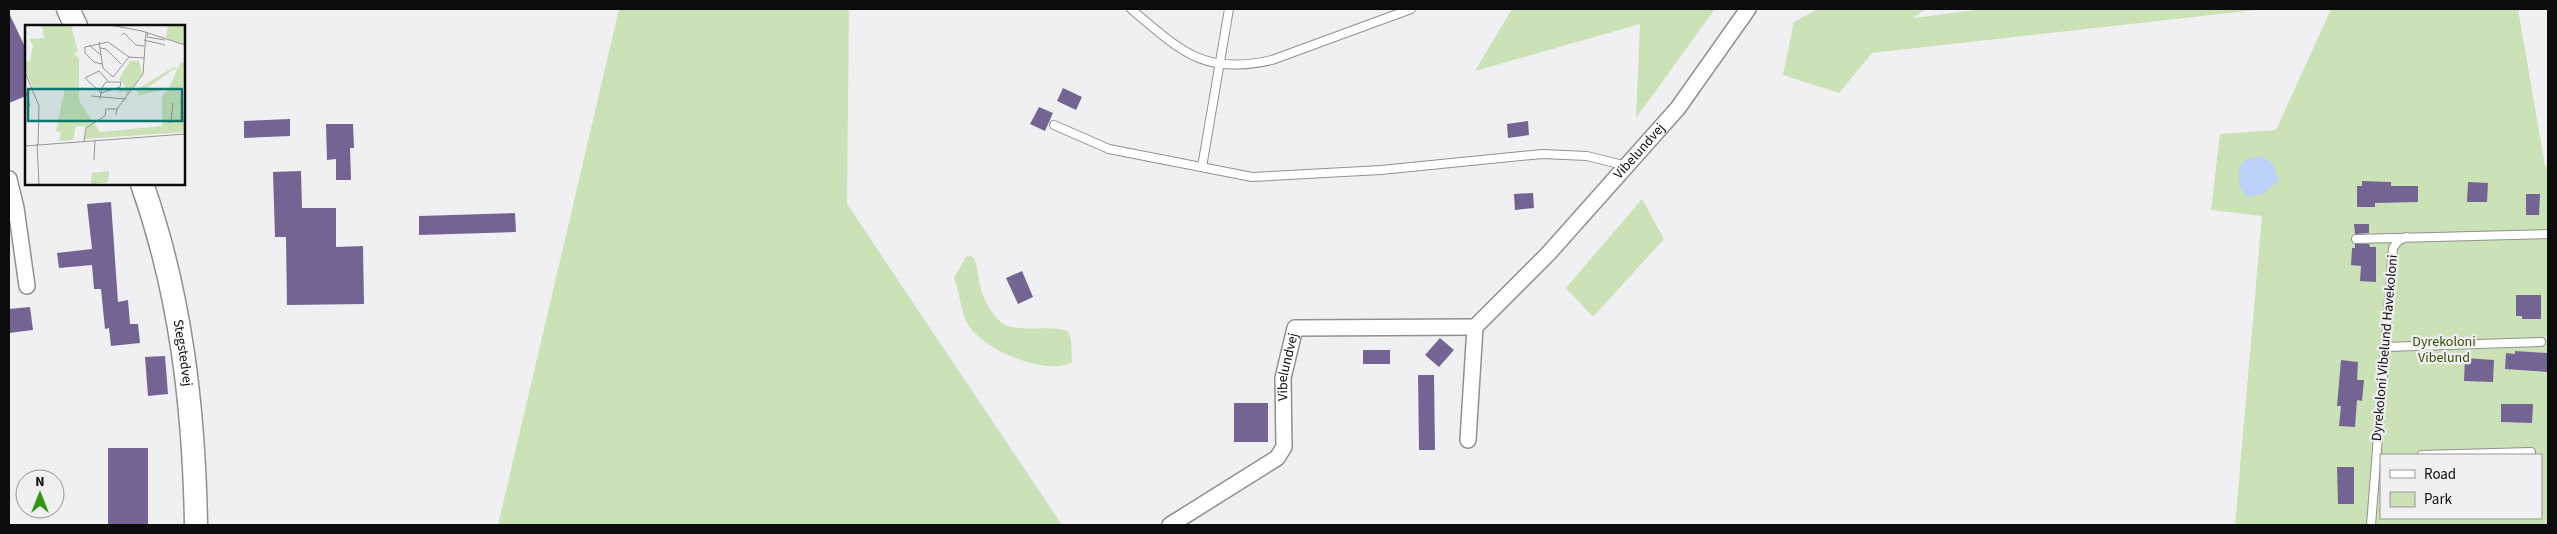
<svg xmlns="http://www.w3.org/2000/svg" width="2557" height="534" font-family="'Source Sans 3',sans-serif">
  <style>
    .green { fill: #cbe2b7; fill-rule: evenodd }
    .water { fill: #bdd2fa }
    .building { fill: #746494 }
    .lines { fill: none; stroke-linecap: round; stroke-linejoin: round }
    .lane-casing { stroke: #909091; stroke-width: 10 }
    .street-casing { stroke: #909091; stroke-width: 18 }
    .secondary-casing { stroke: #909091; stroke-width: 25 }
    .lane { stroke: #fff; stroke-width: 8 }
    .street { stroke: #fff; stroke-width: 15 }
    .secondary { stroke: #fff; stroke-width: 22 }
    .labels { text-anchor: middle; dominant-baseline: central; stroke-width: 4.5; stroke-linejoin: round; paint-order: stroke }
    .street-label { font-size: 14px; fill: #0c0c0c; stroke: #f0f0f2 }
    .park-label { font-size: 14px; fill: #304f00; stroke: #f0f0f2 }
    .inset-road { fill: none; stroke: #959596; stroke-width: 1 }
    .view { fill: #0f766e; fill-opacity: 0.15; stroke: #0f766e; stroke-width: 2.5 }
    .inset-edge { fill: none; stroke: #0c0c0c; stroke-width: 2.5 }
  </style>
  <rect width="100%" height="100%" fill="#f0f0f2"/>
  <!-- green -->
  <path class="green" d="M619,9H849L847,204L1062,525H498Z
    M1512,9H1715L1636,118L1640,24L1475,71Z
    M1817,9H1926L1913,18L1984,9H2265L1872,53L1839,93L1783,75L1794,22Z
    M2331,9H2518L2545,166H2548V525H2235L2262,216L2211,210L2220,134L2276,130ZM2381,455H2541V518H2381Z
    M1642,199L1664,239L1593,317L1566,288Z
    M972,256C980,267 977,280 982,293C986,304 998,325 1011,327C1030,331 1050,325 1068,331L1071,339L1072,362C1046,377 981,349 967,323C961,313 960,292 954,278L966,257Z"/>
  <!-- water -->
  <path class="water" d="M2262,156L2273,164L2279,180L2263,194L2247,197L2239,185V167L2247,159Z"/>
  <!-- building -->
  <path class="building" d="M9,13L26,49V96L9,103Z
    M1063,88L1082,97L1076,110L1057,101Z
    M1039,107L1053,113L1045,131L1030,124Z
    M290,119V136L244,138V121Z
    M1528,121L1529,135L1508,138L1507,124Z
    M326,124H353L354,148H350L351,180H336V159L327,160Z
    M301,171L302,208H336V247L363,246L364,304L287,305L286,237H275L273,172Z
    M2362,181L2391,182V186H2418V202L2375,203V207H2357V186H2362Z
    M2468,182L2488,183L2487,202H2467Z
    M1533,193L1534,208L1515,210L1514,194Z
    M2526,194H2540L2539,215H2526Z
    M111,202L118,302L128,300L130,324H138L140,343L111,346L109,328L105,329L101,289H94L92,265L59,268L57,253L92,249L87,204Z
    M515,213L516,232L419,235V216Z
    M2354,224H2369V233L2355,234Z
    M2355,244H2369L2370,247H2376V282L2360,281L2361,266L2351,265L2352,248H2355Z
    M1022,271L1033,297L1018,304L1006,278Z
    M2516,295H2541V319H2522V316H2516Z
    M30,307L33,330L9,333V309Z
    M1440,338L1454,350L1439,367L1425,355Z
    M1363,350H1390V364H1363Z
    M2515,351L2548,353V372L2505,369L2506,353L2515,354Z
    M165,356L168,394L148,396L145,357Z
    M2465,358L2494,360L2493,382L2464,381Z
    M2341,360L2358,362L2357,380H2364L2362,401L2357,400L2355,427L2339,426L2341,406H2337Z
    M1418,375H1434L1435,450H1419Z
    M1234,403H1268V442H1234Z
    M2501,404H2533L2532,423L2501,422Z
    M108,448H148V525H108Z
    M2337,467H2354V504H2338Z"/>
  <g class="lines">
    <defs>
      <path id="lane" d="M1131,9C1180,50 1203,76 1272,60L1411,9
        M1054,125L1109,149L1252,177L1381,170L1542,154L1587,156L1627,166
        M1202,167L1229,9
        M2356,239L2548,234
        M2385,347L2541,342
        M2422,455L2531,452
        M2371,525L2393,248L2398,241L2406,237"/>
      <g id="street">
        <path d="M9,179L16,208L27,286"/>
        <path id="s1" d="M1468,440L1475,327L1548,254L1678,108L1748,9"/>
        <path id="s2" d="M1170,525L1277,458L1284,447L1283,378L1295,328L1475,327"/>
      </g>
      <g id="secondary">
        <path d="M68,9L76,26"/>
        <path id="s3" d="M142,184C181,294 194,409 196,525"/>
      </g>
    </defs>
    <!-- lane casing -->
    <use href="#lane" class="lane-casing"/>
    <!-- street casing -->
    <use href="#street" class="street-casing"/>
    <!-- secondary casing -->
    <use href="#secondary" class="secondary-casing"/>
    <!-- lane -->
    <use href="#lane" class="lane"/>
    <!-- street -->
    <use href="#street" class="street"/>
    <!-- secondary -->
    <use href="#secondary" class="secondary"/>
  </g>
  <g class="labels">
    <!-- street labels -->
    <g class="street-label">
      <text stroke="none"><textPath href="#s1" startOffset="354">Vibelundvej</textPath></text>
      <text transform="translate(2385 348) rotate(-85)">Dyrekoloni Vibelund Havekoloni</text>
      <text stroke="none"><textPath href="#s3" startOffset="174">Stegstedvej</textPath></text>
      <text stroke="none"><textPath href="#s2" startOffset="220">Vibelundvej</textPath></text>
    </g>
    <!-- park labels -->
    <g class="park-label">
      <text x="2444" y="342">Dyrekoloni<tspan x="2444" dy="16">Vibelund</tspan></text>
    </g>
  </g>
  <!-- overview -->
  <g transform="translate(25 25)">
    <rect width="160" height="160" fill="#f0f0f2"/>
    <path d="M17,0H46L53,27L49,28L54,34V76L75,107L137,101V72L143,64L114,70L111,65L149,42L152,44L156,37L160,38V62L154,63L156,74H160V107L59,114L62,102L51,101L48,115L34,116L36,107L31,106L40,64L8,63L1,46L0,37L5,36L8,20L4,14L19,13ZM149,44L152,45L144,63L119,65ZM143,0H160V20L141,13ZM105,36H114L117,50L101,71V66L92,68L100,61L94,54ZM84,146L83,157L66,160L67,148Z" fill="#cbe2b7" fill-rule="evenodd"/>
    <path class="inset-road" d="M85,0L117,6L160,20M123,8L122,12L140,15M97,10L99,8L111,20L119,21M119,15L140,20M74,17L78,43L88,52M64,20L76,30M75,23L81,24L96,39M77,39L69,37L60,28V22L83,17L104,32L119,33M0,47L14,81L13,120M88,52L104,32M0,65L5,81M66,71L101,74M75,74L76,68L77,64L78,61L81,57H96L95,62L76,68L60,53L74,46L83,56M91,90L92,84L118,49L121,7M146,96L148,78M143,97L159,96L160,81M59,116L61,103L80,91L81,84H92M12,119L14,160M0,121L160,109M69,135L70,115"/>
    <path class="view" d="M3,64H157V96H3Z"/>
    <rect width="160" height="160" class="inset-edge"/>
  </g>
  <!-- border -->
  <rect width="2557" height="534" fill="none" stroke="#0c0c0c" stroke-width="20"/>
  <!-- legend -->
  <rect x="2380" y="454" width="162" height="65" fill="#f0f0f2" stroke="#959596"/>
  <rect x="2390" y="470" width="25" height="8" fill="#ffffff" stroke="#959596"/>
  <text x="2424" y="479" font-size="15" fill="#0c0c0c">Road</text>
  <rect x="2390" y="492" width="25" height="15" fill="#cbe2b7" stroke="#959596"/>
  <text x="2424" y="504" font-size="15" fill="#0c0c0c">Park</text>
  <!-- north arrow -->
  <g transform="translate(40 494)"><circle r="24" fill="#f0f0f2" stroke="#959596"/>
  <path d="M0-4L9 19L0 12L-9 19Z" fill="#349414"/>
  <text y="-8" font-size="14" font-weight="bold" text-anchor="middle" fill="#0c0c0c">N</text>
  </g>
</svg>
